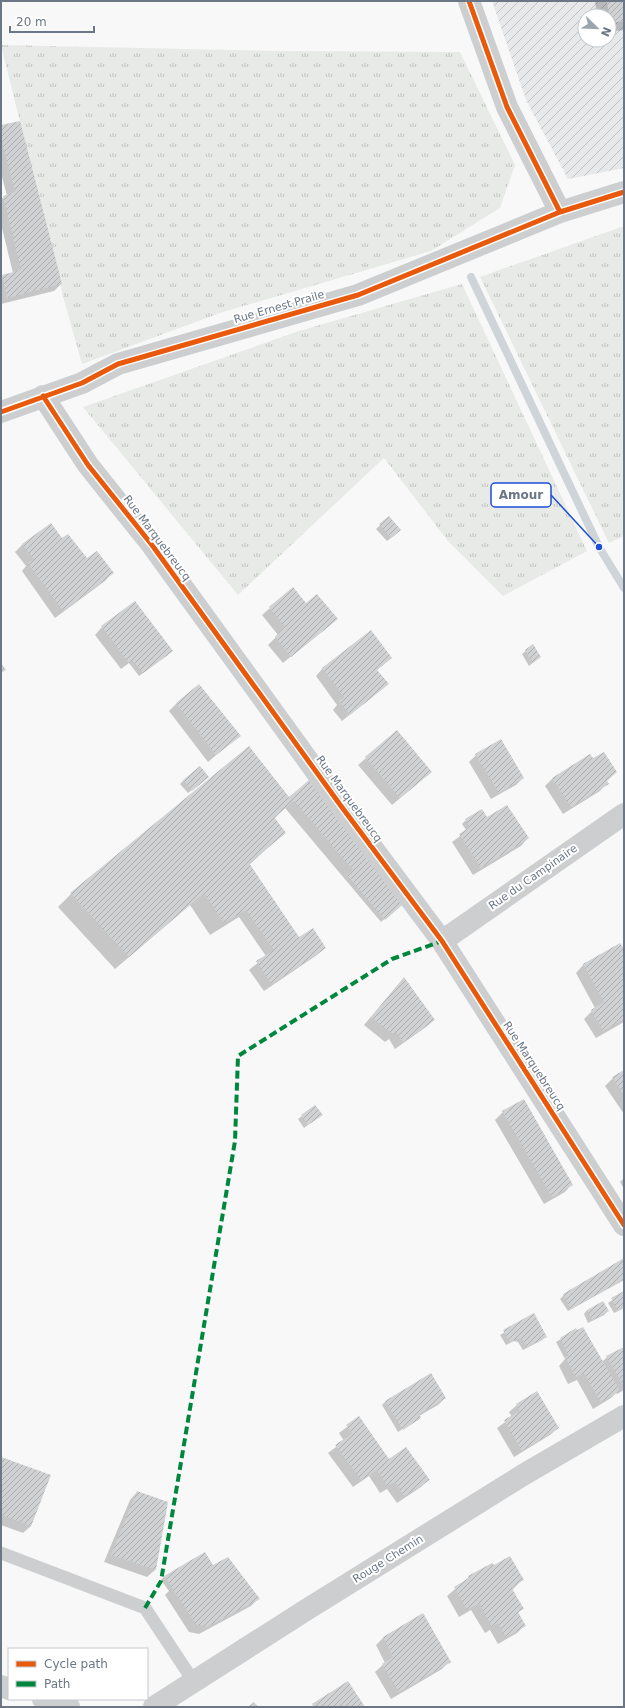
<svg xmlns="http://www.w3.org/2000/svg" width="625" height="1708" font-family="'DejaVu Sans',sans-serif">
  <style>
    .industrial { fill: url(#industrial-furrows); fill-rule: evenodd }
    .grass { fill: url(#grass-tufts) }
    .shadow { fill: #0003 }
    .lines { fill: none; stroke-linecap: round; stroke-linejoin: round }
    .stream { stroke: #cfd4d8; stroke-width: 8 }
    .building { fill: url(#building-hatch) }
    .lane { stroke: #cdcecf; stroke-width: 13 }
    .street { stroke: #cdcecf; stroke-width: 22 }
    .quiet { stroke: #00873e; stroke-width: 4; stroke-dasharray: 8 4; stroke-linecap: butt }
    .cycleway-casing { stroke: #fff; stroke-width: 8 }
    .cycleway { stroke: #e8590c; stroke-width: 5 }
    .labels { text-anchor: middle; dominant-baseline: central; stroke-width: 4; stroke-linejoin: round; paint-order: stroke }
    .street-label { font-size: 11px; fill: #6b7686; stroke: #fff }
    .leader { fill: none; stroke: #1d4ed8; stroke-width: 1.5 }
    .callout-dot { fill: #1d4ed8; stroke: #fff; stroke-width: 1.5 }
    .callout { fill: #fff; stroke: #1d4ed8; stroke-width: 1.5 }
    .callout-label { font-size: 12px; text-anchor: middle; font-weight: bold; fill: #6b7686 }
  </style>
  <defs>
    <pattern id="industrial-furrows" width="10" height="10" patternUnits="userSpaceOnUse"><rect width="10" height="10" fill="#e7e8e9"/><path d="M-1 1l2-2M0 10L10 0M9 11l2-2" fill="none" stroke="#bfc1c2"/></pattern>
    <pattern id="grass-tufts" width="24" height="20" patternUnits="userSpaceOnUse"><rect width="24" height="20" fill="#e7eae6"/><path d="M3 7l-1-3M5 7V3M7 7l1-3M15 17l-1-3M17 17v-4M19 17l1-3" fill="none" stroke="#bfc2c0"/></pattern>
    <pattern id="building-hatch" width="6" height="6" patternUnits="userSpaceOnUse"><rect width="6" height="6" fill="#d0d1d2"/><path d="M-1 1l2-2M0 6l6-6M5 7l2-2" fill="none" stroke="#adaeb0"/></pattern>
  </defs>
  <rect width="100%" height="100%" fill="#f8f8f8"/>
  <!-- industrial -->
  <path class="industrial" d="M492,1H624V168L568,179L526,100ZM585,16H609V40H585Z"/>
  <!-- grass -->
  <path class="grass" d="M1,45L281,51L460,52L515,165L500,208L431,251L223,312L82,364L63,296Z
    M624,226V536L609,543L480,277Z
    M462,284L587,551L503,596L448,541L384,458L238,595L83,407L299,331Z"/>
  <!-- shadow -->
  <path class="shadow" d="M595,1H624V30L609,32V16H597Z
    M1,127L61,284L54,291L1,304V277L13,273L1,224V199L7,196L1,173Z
    M389,517L396,534L387,541L376,529Z
    M62,540L86,560L112,573L105,581L55,618L22,571L26,566L15,552L23,544Z
    M306,604L337,619L283,663L268,645L278,635L262,615L270,608Z
    M102,627L168,655L139,676L129,663L121,669L95,635Z
    M532,646L540,657L529,666L522,654Z
    M391,658L376,671L387,684L342,721L333,710L337,705L316,676L323,668Z
    M177,703L239,736L208,762L169,711Z
    M476,755L523,778L516,785L491,799L469,762Z
    M366,758L423,779L392,805L358,765Z
    M553,778L606,781L607,783L600,791L563,814L545,786Z
    M184,780H204L188,793L180,784Z
    M309,781L390,914L381,922L285,808L274,819L285,832L249,865L299,939L325,948L317,955L264,991L249,970L266,956L239,917L210,935L190,905L115,969L58,907L71,894L290,798Z
    M487,818L528,838L521,846L473,875L452,842L467,831L462,824L466,820Z
    M620,945L624,951V1022L596,1038L584,1019L595,1008L576,973L583,965Z
    M404,978L434,1020L426,1027L395,1049L389,1039L385,1042L364,1025Z
    M624,1071V1114L605,1086L613,1078Z
    M523,1100L572,1184L565,1192L544,1204L495,1120L503,1112Z
    M321,1115L304,1128L298,1119L302,1116Z
    M624,1178V1189L620,1182Z
    M624,1261V1280L568,1311L560,1299L564,1295Z
    M624,1292V1308L614,1313L608,1303Z
    M587,1310L608,1311L604,1315L588,1323L584,1314Z
    M533,1314L546,1337L542,1340L523,1350L518,1342L514,1341L506,1345L500,1335Z
    M576,1330L602,1362L607,1357L624,1349V1390L617,1394L616,1393L611,1398L593,1409L577,1380L568,1384L559,1366L565,1359L556,1342Z
    M445,1398L438,1405L419,1416L420,1418L417,1421V1420L398,1432L382,1405L386,1401Z
    M517,1405L558,1428L550,1435L514,1457L497,1428L512,1417L509,1412Z
    M359,1418L389,1461L428,1480L421,1487L397,1503L387,1489L380,1493L369,1476L353,1487L328,1453L344,1441L339,1433Z
    M1,1457L50,1476L31,1526L23,1533L1,1525Z
    M137,1492L167,1503L155,1570L147,1577L104,1562L130,1500Z
    M492,1564L522,1580L512,1590L522,1609L518,1613L524,1626L517,1633L498,1644L490,1630L485,1633L471,1610L459,1617L447,1596L469,1577Z
    M212,1565L258,1599L251,1606L199,1634L189,1632L165,1595L169,1591L161,1580L165,1576Z
    M423,1615L450,1661L442,1669L391,1699L375,1672L385,1663L376,1645L383,1638Z"/>
  <g class="lines">
    <!-- stream -->
    <path class="stream" d="M471,277L599,547L624,588"/>
  </g>
  <!-- building -->
  <path class="building" d="M607,1H624V21L610,23Z
    M20,121L62,284L7,298L2,275L21,270L3,196L15,192L1,138V125Z
    M389,516L401,530L391,538L379,524Z
    M51,523L62,538L68,534L87,558L97,551L114,573L63,611L28,563L34,559L22,544Z
    M293,587L306,603L317,594L338,619L291,657L275,637L285,627L269,607Z
    M135,601L173,651L143,673L132,660L129,663L101,626Z
    M371,630L392,658L377,670L389,684L350,715L339,701L344,697L322,668Z
    M533,644L541,657L533,663L525,650Z
    M1,663L6,670L1,673Z
    M199,684L241,736L216,755L176,703Z
    M397,730L432,772L400,798L365,757Z
    M501,739L524,778L499,793L475,754Z
    M249,746L289,797L309,780L407,901L385,920L347,875L353,870L294,801L274,817L286,833L249,863L299,937L313,928L326,948L272,984L256,961L274,950L246,910L224,923L204,893L129,957L70,893Z
    M604,752L617,772L607,781L609,784L571,807L552,778L590,754L593,758Z
    M200,766L209,777L192,791L183,780Z
    M507,805L529,838L481,868L459,834L470,827L465,819L482,809L487,817Z
    M620,943L624,949V1019L603,1031L591,1010L604,1002L583,964Z
    M404,977L435,1020L403,1042L396,1032L394,1035L371,1017Z
    M624,1070V1095L612,1077Z
    M524,1099L573,1185L552,1197L502,1111Z
    M315,1105L323,1115L308,1125L301,1115Z
    M624,1258V1279L571,1309L563,1294Z
    M624,1291V1307L618,1310L611,1298Z
    M603,1301L609,1311L592,1320L587,1310Z
    M534,1313L547,1337L527,1347L522,1339L519,1338L510,1342L503,1330Z
    M583,1327L620,1391L601,1402L584,1373L576,1377L565,1357L569,1356L560,1338L576,1328L577,1330Z
    M624,1347V1386L606,1356Z
    M431,1373L446,1398L419,1414L421,1418L403,1430L385,1401Z
    M537,1391L559,1428L522,1451L504,1420L520,1411L516,1404Z
    M359,1416L389,1459L406,1447L430,1480L404,1496L395,1482L387,1486L377,1470L361,1480L335,1445L352,1434L346,1425Z
    M1,1457L51,1475L31,1526L2,1515Z
    M137,1491L168,1502L156,1570L111,1555Z
    M205,1552L213,1565L228,1557L260,1599L207,1627L196,1624L164,1576Z
    M510,1556L524,1580L511,1587L524,1609L518,1612L526,1626L506,1637L498,1623L492,1627L479,1603L467,1610L454,1587L469,1578L468,1576L492,1563L494,1565Z
    M423,1613L451,1662L399,1692L382,1664L393,1657L383,1637Z
    M348,1681L365,1707H314L312,1704Z
    M254,1702L258,1707H248Z"/>
  <g class="lines">
    <!-- lane -->
    <path class="lane" d="M1,1553L145,1608L194,1682"/>
    <!-- street -->
    <path class="street" d="M469,1L507,107L560,212
      M43,396L88,465L152,545L341,806L442,941L624,1225
      M1,412L82,383L118,364L358,295L560,212L624,192
      M442,941L624,814
      M1,1686L9,1689
      M43,1699L69,1707
      M154,1707L306,1610L523,1475L624,1416"/>
    <!-- quiet -->
    <path class="quiet" d="M145,1608L161,1581L235,1141L238,1056L392,959L442,941"/>
    <defs>
      <path id="cycleway" d="M469,1L507,107L560,212
        M43,396L88,465L152,545L341,806L442,941L624,1225
        M1,412L82,383L118,364L358,295L560,212L624,192"/>
    </defs>
    <!-- cycleway casing -->
    <use href="#cycleway" class="cycleway-casing"/>
    <!-- cycleway -->
    <use href="#cycleway" class="cycleway"/>
  </g>
  <g class="labels">
    <!-- street labels -->
    <g class="street-label">
      <text transform="translate(279 307) rotate(-16)">Rue Ernest Praile</text>
      <text transform="translate(157 538) rotate(53)">Rue Marquebreucq</text>
      <text transform="translate(349 799) rotate(54)">Rue Marquebreucq</text>
      <text transform="translate(533 877) rotate(-35)">Rue du Campinaire</text>
      <text transform="translate(534 1066) rotate(57)">Rue Marquebreucq</text>
      <text transform="translate(388 1559) rotate(-32)">Rouge Chemin</text>
    </g>
  </g>
  <!-- callouts -->
  <path class="leader" d="M599 547L551 495"/>
  <circle class="callout-dot" cx="599" cy="547" r="4"/>
  <rect class="callout" x="491" y="483" width="60" height="24" rx="4"/>
  <g class="callout-label">
    <text x="521" y="499">Amour</text>
  </g>
  <!-- border -->
  <rect width="625" height="1708" fill="none" stroke="#6b7686" stroke-width="4"/>
  <!-- legend -->
  <rect x="8" y="1648" width="140" height="52" fill="#ffffff" stroke="#c4c8cf"/>
  <rect x="16" y="1661" width="20" height="6" fill="#e8590c" stroke="#c4c8cf"/>
  <text x="44" y="1668" font-size="12" fill="#6b7686">Cycle path</text>
  <rect x="16" y="1681" width="20" height="6" fill="#00873e" stroke="#c4c8cf"/>
  <text x="44" y="1688" font-size="12" fill="#6b7686">Path</text>
  <!-- north arrow -->
  <g transform="translate(597 28) rotate(113)"><circle r="19" fill="#ffffff" stroke="#c4c8cf"/>
  <path d="M0-3L7 15L0 10L-7 15Z" fill="#9ca4ae"/>
  <text y="-6" font-size="11" font-weight="bold" text-anchor="middle" fill="#6b7686">N</text>
  </g>
  <!-- scale -->
  <path d="M10 26v6h84v-6" fill="none" stroke="#6b7686" stroke-width="2"/>
  <text x="16" y="26" font-size="12" fill="#6b7686" stroke="#ffffff" stroke-width="3" paint-order="stroke">20 m</text>
</svg>
